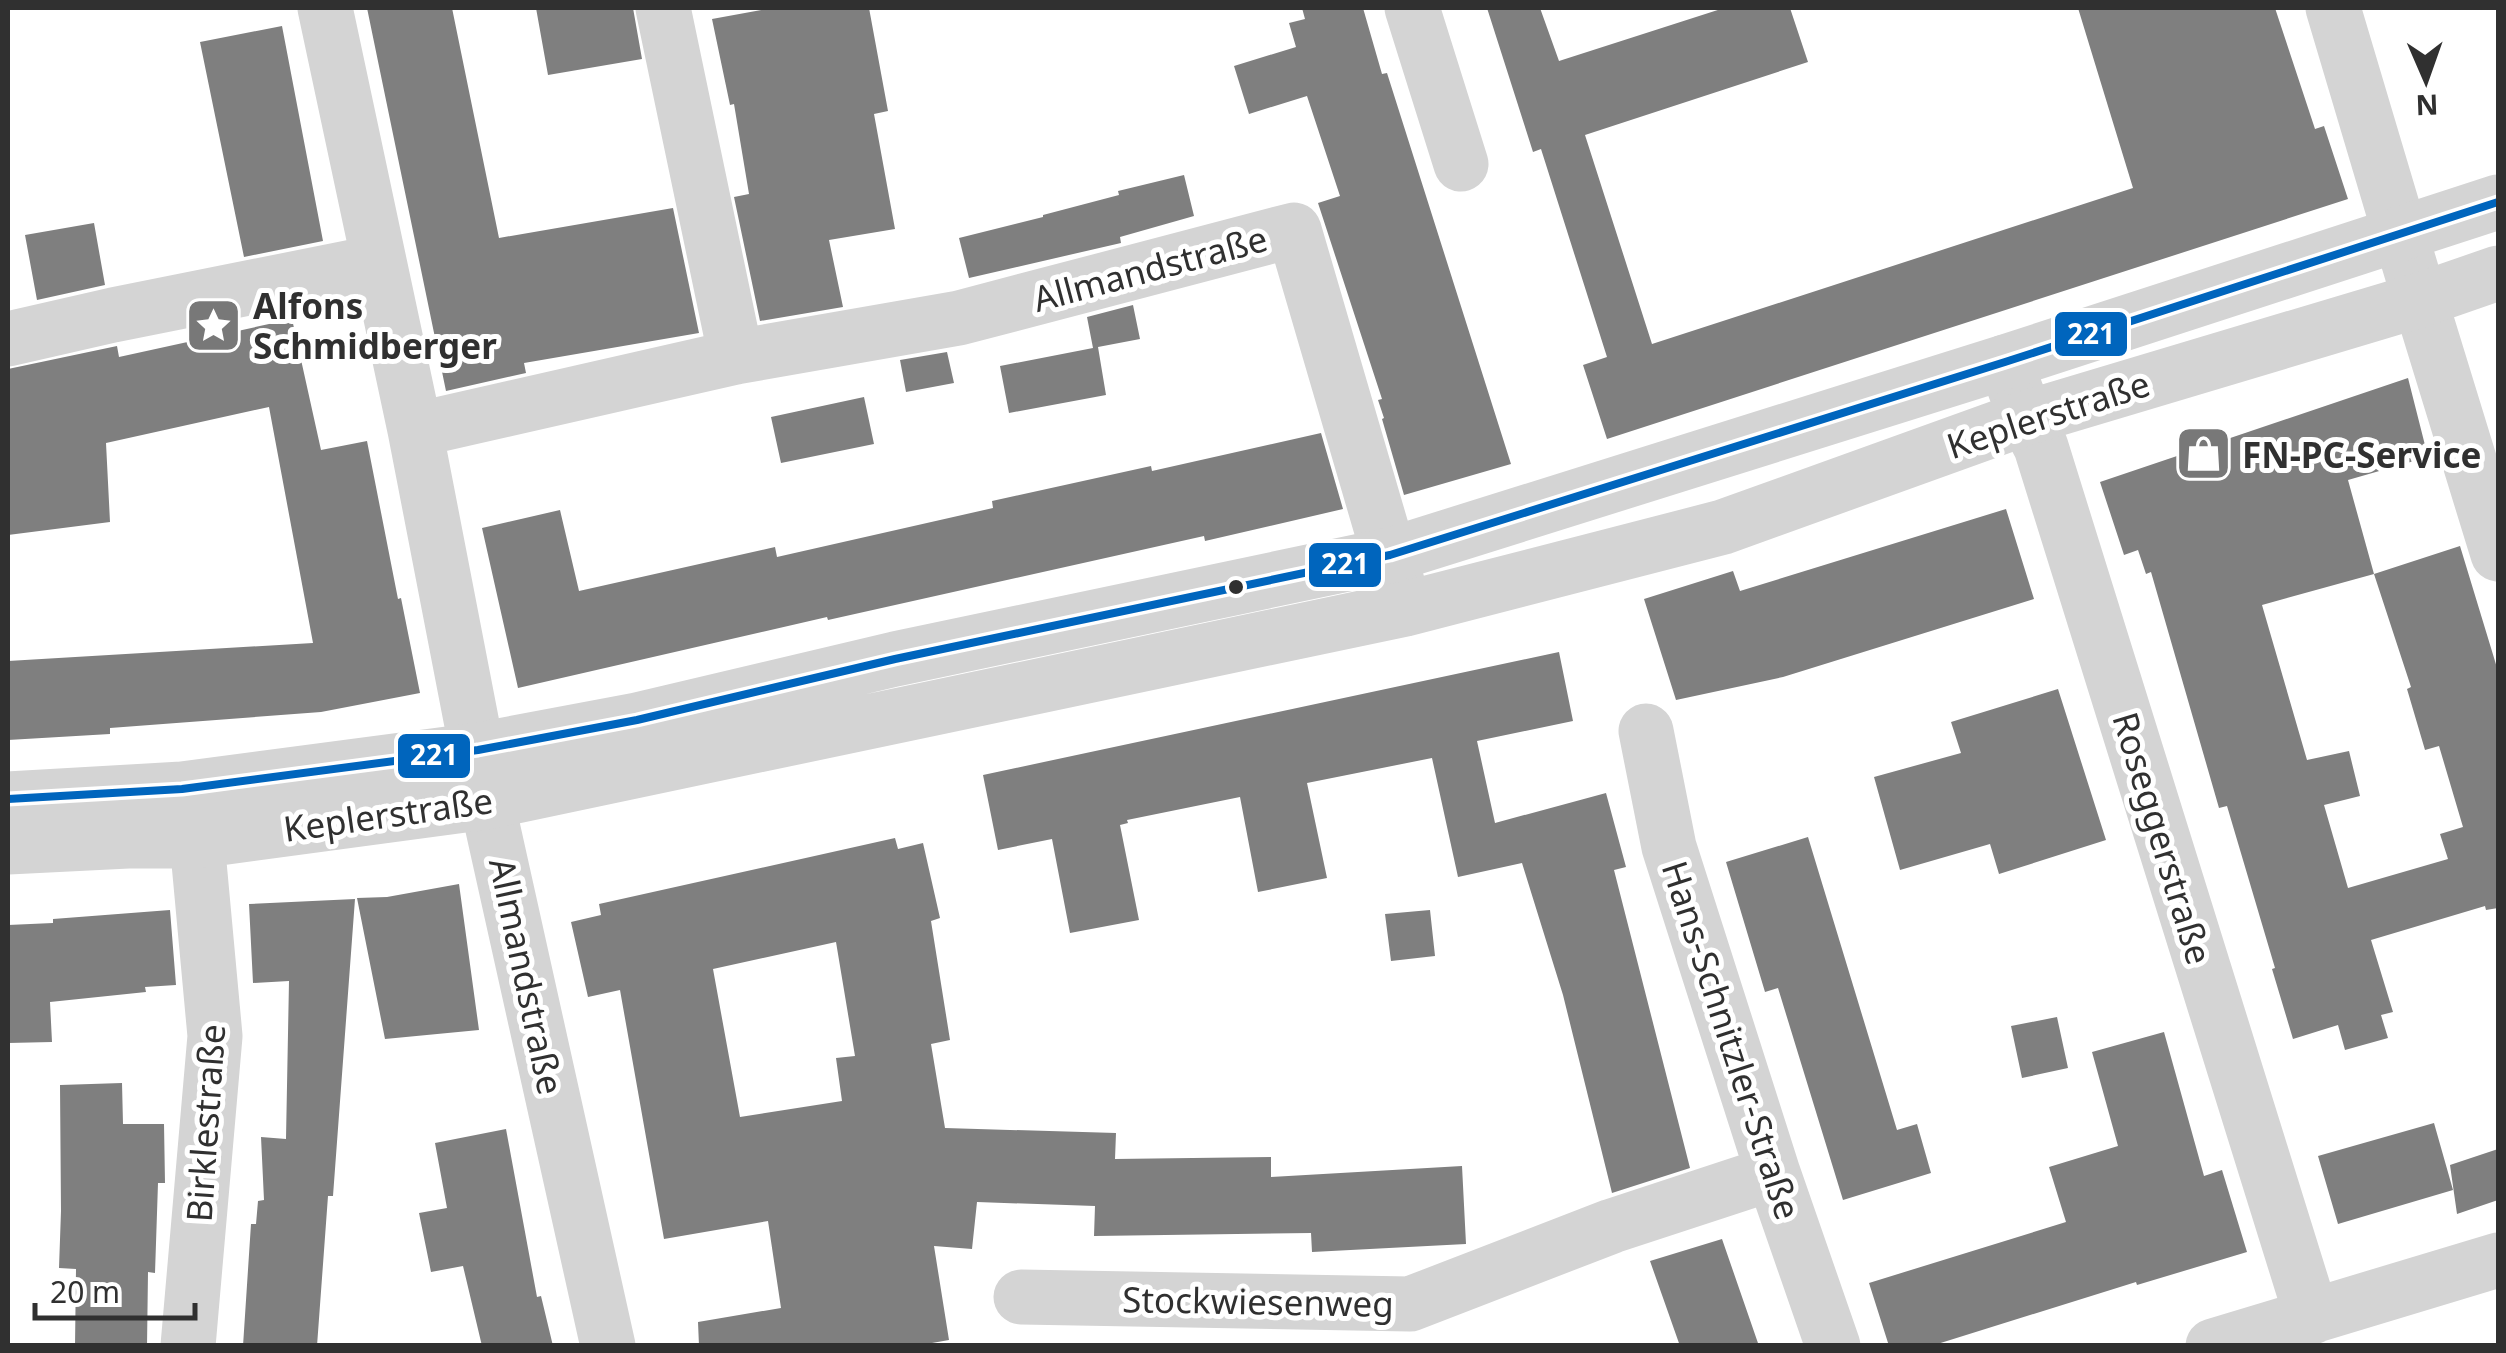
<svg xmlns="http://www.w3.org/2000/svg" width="2506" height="1353" font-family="'Noto Sans',sans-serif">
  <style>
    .building { fill: #7f7f7f; fill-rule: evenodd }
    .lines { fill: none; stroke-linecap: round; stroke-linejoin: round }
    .minor { stroke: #d4d4d4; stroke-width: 55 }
    .tertiary { stroke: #d4d4d4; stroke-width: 55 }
    .bus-1-casing { stroke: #fff; stroke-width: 15 }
    .bus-1 { stroke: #0065bd; stroke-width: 8 }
    .bus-dot { fill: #303030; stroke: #fff; stroke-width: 4 }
    .labels { text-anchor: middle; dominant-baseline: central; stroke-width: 10; stroke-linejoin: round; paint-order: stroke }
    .street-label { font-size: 35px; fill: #303030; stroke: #fff }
    .poi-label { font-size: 35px; font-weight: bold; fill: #303030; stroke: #fff; text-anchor: start }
    .line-badge { stroke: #fff; stroke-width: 4 }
    .badge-label { font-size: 28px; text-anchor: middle; font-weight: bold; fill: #fff }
  </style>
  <rect width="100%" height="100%" fill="#fff"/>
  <!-- building -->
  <path class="building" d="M367,8H452L499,238L673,208L699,333L524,363L526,373L446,391Z
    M536,8H633L642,59L548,75Z
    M773,8H869L888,111L874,114L895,229L829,240L843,307L760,321L734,197L749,194L734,104L730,105L712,19Z
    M1302,8H1363L1382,74L1387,73L1511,464L1404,495L1382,419L1384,418L1378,400L1382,399L1318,203L1340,196L1307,96L1249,114L1234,66L1296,47L1289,23L1305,19Z
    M1487,8H1540L1559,61L1724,8H1790L1808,62L1585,135L1652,344L2133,188L2078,8H2275L2315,129L2324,126L2348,199L1607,439L1583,365L1607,357L1541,149L1533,152Z
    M282,26L323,241L244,257L200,42Z
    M1184,175L1194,216L1120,237L1121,243L969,278L959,238L1043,217V215L1119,195L1118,191Z
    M94,223L105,285L37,300L25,235Z
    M1133,305L1140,339L1098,347L1106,395L1009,413L1000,366L1093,348L1087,317Z
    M292,319L321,450L367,441L398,599L401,598L420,693L321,712L110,728V734L8,740V661L313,643L269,407L106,443L110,522L8,535V369L117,346L119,357Z
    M947,352L954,383L906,392L900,360Z
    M2408,378L2428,457L2348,480L2374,574L2460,546L2498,671V908L2486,910L2485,906L2371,940L2393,1012L2381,1015L2388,1038L2345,1050L2338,1025L2293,1039L2272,969L2275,968L2227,806L2219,808L2151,572L2146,574L2138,550L2124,555L2100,482ZM2374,574L2411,687L2407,689L2425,750L2439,746L2463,827L2440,834L2448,859L2348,888L2324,805L2360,796L2349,751L2307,760L2262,605Z
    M864,397L874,444L781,463L771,417Z
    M1321,433L1343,509L1205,541L1204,536L828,620L827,617L518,688L482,528L560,510L579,591L775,547L777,557L993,508L992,501L1151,466L1152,471Z
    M2006,509L2034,599L1783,677L1676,700L1644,599L1733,571L1740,591Z
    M1559,652L1573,721L1477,741L1495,823L1606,793L1626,867L1614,870L1690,1168L1612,1193L1563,995L1522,863L1458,877L1432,758L1307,783L1327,878L1258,892L1240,797L1127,820L1128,823L1120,825L1139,920L1070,933L1052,839L998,850L983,775Z
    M2058,689L2106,840L1999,874L1990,844L1900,870L1874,777L1961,753L1951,722Z
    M1808,837L1897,1130L1917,1124L1931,1173L1843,1200L1778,988L1765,992L1726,862Z
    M895,838L898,849L923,843L940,918L931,921L950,1040L931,1044L945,1128L1116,1133L1115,1159L1271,1157V1177L1462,1166L1466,1244L1312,1252L1311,1233L1094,1236L1095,1206L977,1202L972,1249L934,1246L949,1340L915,1346H699L698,1322L781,1308L768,1221L664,1239L620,990L588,997L571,922L601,915L599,904ZM836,942L855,1056L836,1058L842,1101L740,1117L713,969Z
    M459,884L479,1030L385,1039L357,898L387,897Z
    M355,899L333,1196H328L317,1346H243L251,1224H256L258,1201L264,1200L261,1137L286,1139L289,981L253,983L249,904Z
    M170,910L176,985L145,987L146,992L50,1002L52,1042L8,1043V925L53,923V919Z
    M1430,910L1435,956L1391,961L1385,914Z
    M2057,1017L2068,1068L2022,1078L2011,1026Z
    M2164,1032L2204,1176L2222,1170L2247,1252L2137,1285L2136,1282L1931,1346H1889L1869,1283L2066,1222L2049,1167L2118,1146L2092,1052Z
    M122,1083L123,1124H164L165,1183H158L155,1273L148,1272L147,1346H75L76,1269L59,1268L61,1211L60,1085Z
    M2434,1123L2453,1190L2338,1224L2318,1156Z
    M506,1129L537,1297L541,1296L553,1346H482L463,1266L431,1272L419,1213L447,1208L435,1143Z
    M2498,1149V1200L2457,1214L2450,1165Z
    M1722,1239L1759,1346H1680L1650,1261Z"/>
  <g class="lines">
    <!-- minor -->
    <path class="minor" d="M325,8L415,430L487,802L608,1346
      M663,8L736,357
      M1412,8L1461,164
      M2333,8L2420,300L2498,554
      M8,339L113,315L378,262
      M2005,362L2026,418L2041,447L2312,1317
      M415,430L736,357L959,318L1294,230L1402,599
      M1646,731L1669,847L1773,1173L1833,1346
      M1021,1297L1410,1304L1612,1226L1773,1173
      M188,1346L215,1036L197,841
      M2213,1346L2498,1260"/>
    <!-- tertiary -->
    <path class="tertiary" d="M8,799L182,789L478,750L637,720L895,659L1390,555L2005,362L2498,202
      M8,847L128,841H197L487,802L1405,609L1723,527L2026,418L2420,300L2498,273"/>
    <defs>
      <path id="bus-1" d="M8,799L182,789L478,750L637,720L895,659L1390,555L2005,362L2498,202"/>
    </defs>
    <!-- bus-1 casing -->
    <use href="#bus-1" class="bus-1-casing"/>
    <!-- bus-1 -->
    <use href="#bus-1" class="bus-1"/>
  </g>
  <!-- icons -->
  <defs>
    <symbol id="sight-square" viewBox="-11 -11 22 22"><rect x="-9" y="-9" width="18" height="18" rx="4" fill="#787878" stroke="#fff"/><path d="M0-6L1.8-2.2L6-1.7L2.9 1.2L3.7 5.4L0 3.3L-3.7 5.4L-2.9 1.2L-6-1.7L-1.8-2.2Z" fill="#fff"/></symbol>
    <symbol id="shop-square" viewBox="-11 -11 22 22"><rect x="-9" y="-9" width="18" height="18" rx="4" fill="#787878" stroke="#fff"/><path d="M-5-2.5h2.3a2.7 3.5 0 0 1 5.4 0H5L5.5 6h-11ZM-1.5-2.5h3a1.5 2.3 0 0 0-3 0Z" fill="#fff"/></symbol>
  </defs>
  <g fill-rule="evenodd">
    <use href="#sight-square" x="182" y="294" width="63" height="63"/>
    <use href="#shop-square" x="2172" y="422" width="63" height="63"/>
  </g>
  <!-- markers -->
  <circle class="bus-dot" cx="1236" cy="587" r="9"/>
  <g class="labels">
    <!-- street labels -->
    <g class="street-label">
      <text transform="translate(1150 268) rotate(-15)">Allmandstraße</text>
      <text transform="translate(2048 414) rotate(-18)">Keplerstraße</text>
      <text transform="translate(388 814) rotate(-8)">Keplerstraße</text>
      <text transform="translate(2163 838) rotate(73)">Roseggerstraße</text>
      <text transform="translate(527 976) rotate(78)">Allmandstraße</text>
      <text transform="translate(1732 1040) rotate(72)">Hans-Schnitzler-Straße</text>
      <text transform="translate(205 1123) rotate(-86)">Birklestraße</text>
      <text transform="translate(1258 1301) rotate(1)">Stockwiesenweg</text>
    </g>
    <!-- poi labels -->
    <g class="poi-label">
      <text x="253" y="305">Alfons<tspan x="253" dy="40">Schmidberger</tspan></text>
      <text x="2242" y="454">FN-PC-Service</text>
    </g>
  </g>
  <g class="line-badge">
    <rect x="2053" y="310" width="76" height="48" rx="10" fill="#0065bd"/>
    <rect x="1307" y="541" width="76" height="48" rx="10" fill="#0065bd"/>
    <rect x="396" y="732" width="76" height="48" rx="10" fill="#0065bd"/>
  </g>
  <g class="badge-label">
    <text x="2091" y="344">221</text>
    <text x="1345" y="574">221</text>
    <text x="434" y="765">221</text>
  </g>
  <!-- border -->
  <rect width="2506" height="1353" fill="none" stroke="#303030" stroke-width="20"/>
  <!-- north arrow -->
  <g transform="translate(2426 80) rotate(178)" stroke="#ffffff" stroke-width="8" paint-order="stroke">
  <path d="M0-8L18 38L0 25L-18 38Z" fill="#303030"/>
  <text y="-15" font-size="28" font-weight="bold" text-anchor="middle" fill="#303030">N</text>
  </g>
  <!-- scale -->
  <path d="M35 1303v15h160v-15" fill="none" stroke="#303030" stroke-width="5"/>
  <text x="50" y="1303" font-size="30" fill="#303030" stroke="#ffffff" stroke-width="8" paint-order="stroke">20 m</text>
</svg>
